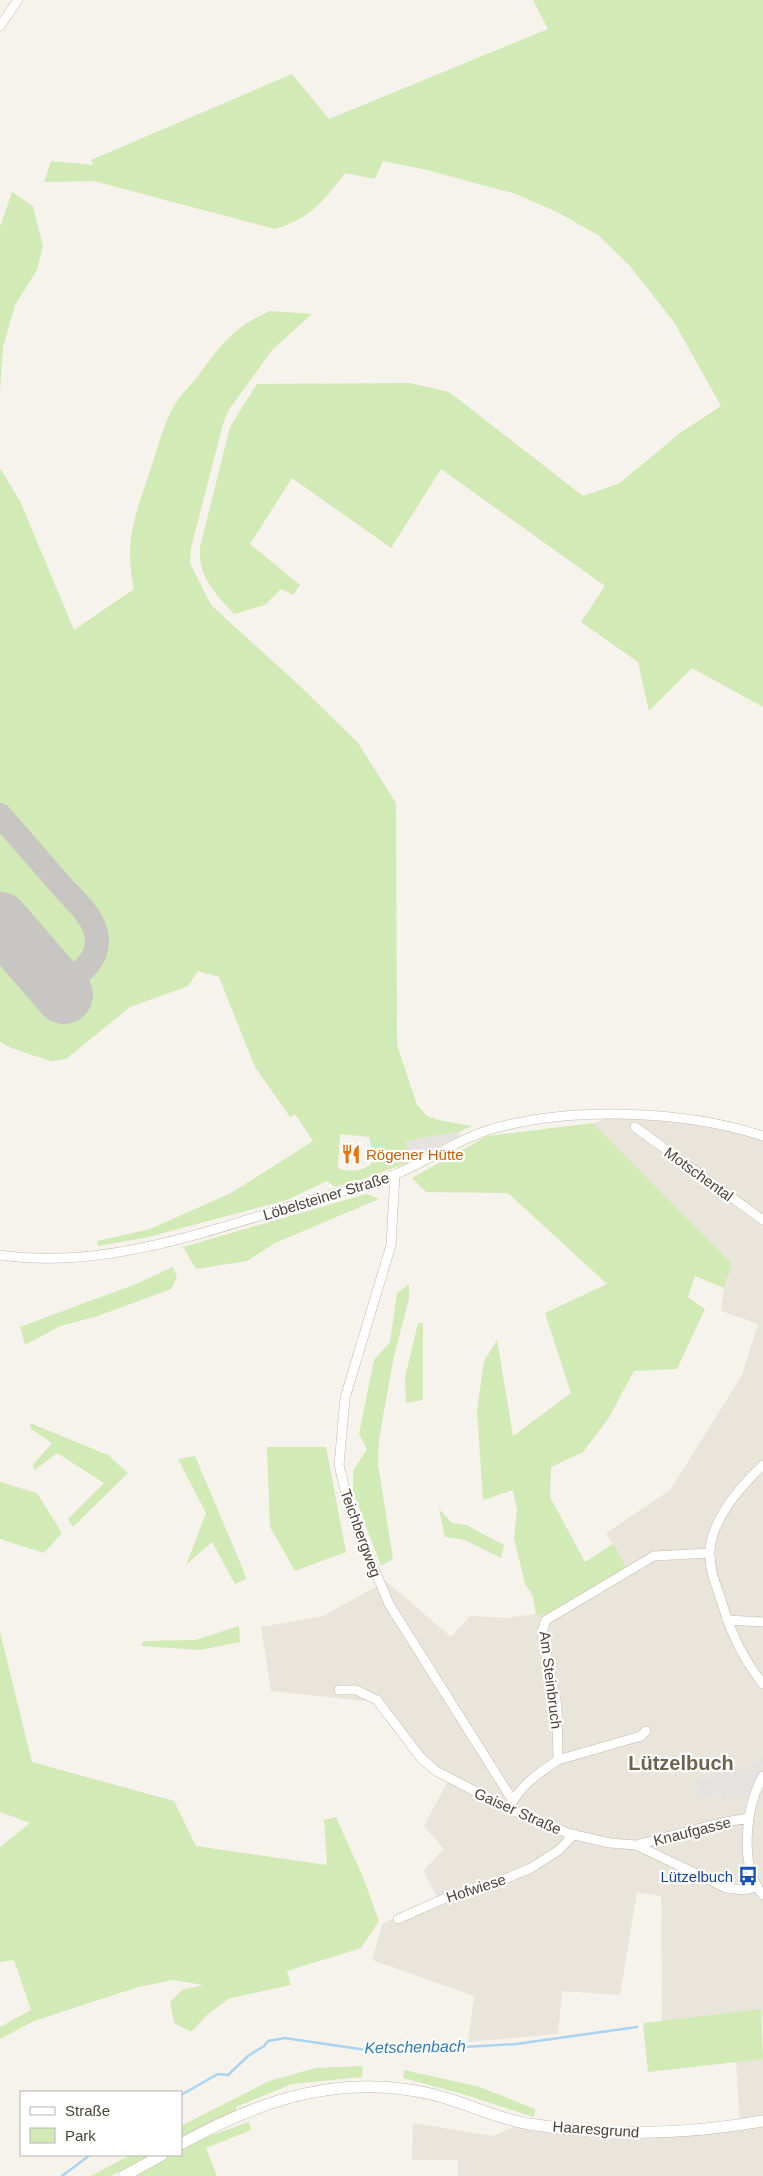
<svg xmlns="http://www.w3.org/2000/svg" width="763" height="2176" font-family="Arial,sans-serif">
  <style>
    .residential { fill: #eae5da }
    .green { fill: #d2eab5; fill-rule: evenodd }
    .parking { fill: #e5e3e0 }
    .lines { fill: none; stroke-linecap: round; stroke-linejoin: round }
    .stream { stroke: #a9d4f2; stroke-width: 2.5 }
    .taxiway { stroke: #c8c6c3; stroke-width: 24 }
    .runway { stroke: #c8c6c3; stroke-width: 58 }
    .minor-casing { stroke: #c2bbae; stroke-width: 10 }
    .tertiary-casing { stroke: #c2bbae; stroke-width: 12 }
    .minor { stroke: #fff; stroke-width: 9 }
    .tertiary { stroke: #fff; stroke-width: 11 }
    .labels { text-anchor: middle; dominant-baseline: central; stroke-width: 4.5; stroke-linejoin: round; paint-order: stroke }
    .food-label { font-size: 15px; fill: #c56008; stroke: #fff; text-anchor: start }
    .street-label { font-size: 15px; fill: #4b4439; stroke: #fff }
    .transit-label { font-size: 15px; fill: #164399; stroke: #fff; text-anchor: end }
    .water-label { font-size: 16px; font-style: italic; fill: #2e7ab2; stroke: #fff }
    .district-label { font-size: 20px; font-weight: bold; fill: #6e6250; stroke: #fff }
  </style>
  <rect width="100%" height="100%" fill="#f6f3ec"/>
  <!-- residential -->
  <path class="residential" d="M614,1116H633L717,1126L763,1139V2021L761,2010L662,2021L661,1896L637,1892L620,1995L562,1991L558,2034L468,2042L474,1996L372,1960L382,1924L438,1898L423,1871L444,1849L424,1826L448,1781L375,1702L271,1691L261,1627L323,1616L386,1581L451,1637L470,1616L506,1618L550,1612L627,1569L606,1533L670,1490L742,1375L758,1324L721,1311L724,1288L732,1264L593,1123Z
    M763,2059V2176H458V2160H412L413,2123L493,2136L516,2126L570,2135L654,2139L740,2129L736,2062Z"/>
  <!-- green -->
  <path class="green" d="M533,0H763V707L692,668L649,711L638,662L581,622L605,586L441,469L391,548L292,478L250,544L300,585L293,595L281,589L265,605L234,614C215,593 198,577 200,547L230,427L257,384L410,383L449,392L583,496L620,483L680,433L721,406L674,322L629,265L598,235L557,212L516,194L427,170L383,161L375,179L345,173C322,203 312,217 275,229L94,181L44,182L51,161L93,165L91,160L292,74L329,119L548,29Z
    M12,192L33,206L43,246L37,270L15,305L3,347L0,392V227Z
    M270,311L312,314L272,350L228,411L223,424L191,548L190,563L211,605L300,686L358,743L396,803L397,1045L417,1105L427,1116L438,1120L472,1126L459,1132L406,1141L412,1161L366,1178L335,1187L327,1181L287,1200L144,1238L98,1246L97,1241L150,1229L231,1193L313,1141L295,1114L290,1117L255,1067L219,977L198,971L188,986L130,1007L66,1059L50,1061L11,1048L0,1042V468L20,501L74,630L134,589C124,541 134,519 149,474C157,451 162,427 174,406C180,395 190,386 198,376C221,345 233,327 270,311ZM340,1134L369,1137C370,1143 375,1153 373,1160C370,1171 347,1173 338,1168Z
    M593,1123L732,1264L724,1288L695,1276L688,1297L705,1309L677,1369L634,1371L608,1419L583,1452L551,1467L550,1497L585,1562L613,1544L627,1569L550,1612L536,1616L533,1596L525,1584L514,1538L517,1510L513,1490L483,1500L477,1411L484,1361L497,1340L513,1436L571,1393L545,1313L607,1284L508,1193L426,1192L412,1178L487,1136Z
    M366,1194L379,1199L275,1243L247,1261L196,1269L183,1247Z
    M173,1267L177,1277L171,1289L98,1316L60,1326L25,1345L20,1327L136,1284Z
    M409,1284V1299L394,1356L379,1439L378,1464L393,1559L381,1566L353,1492V1471L367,1449L359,1434L374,1360L390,1342L397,1293Z
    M418,1323H423V1400L406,1403L405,1377Z
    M30,1423L108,1455L128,1473L73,1527L68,1519L104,1483L57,1453L35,1470L33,1465L52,1443L31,1429Z
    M267,1447H326L346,1552L295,1571L270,1527Z
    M195,1456L242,1567L246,1579L235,1584L212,1542L186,1565L206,1513L178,1459Z
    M0,1482L37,1493L62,1533L44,1553L0,1539Z
    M439,1509L452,1523L466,1525L504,1545L501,1558L465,1540L445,1537Z
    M239,1626L240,1642L200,1650L141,1646L144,1641L195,1640Z
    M0,1632L32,1762L174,1801L196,1846L327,1865L324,1820L336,1817L363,1877L379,1921L361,1948L287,1971L291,1985L230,1998L208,2014L191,2032L174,2023L170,2002L182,1990L203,1985L173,1980L138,1987L34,2021L0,2039V2027L31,2010L14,1960L0,1962V1847L30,1823L0,1812Z
    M761,2009L763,2059L648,2072L643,2023Z
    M363,2066L362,2077L292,2084L236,2107V2110L181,2138V2126L269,2081L316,2068Z
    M404,2070L480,2087L535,2109L534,2117L459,2093L403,2078Z
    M249,2122L251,2130L206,2148L217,2176H130L170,2155H181V2149L201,2139Z
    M130,2155H150L111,2176H91Z"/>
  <!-- parking -->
  <path class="parking" d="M459,1132L461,1135L412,1161L406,1141Z
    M760,1756L763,1758V1766L755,1780L749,1796L722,1800L721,1794L700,1799L695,1782L725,1771L736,1764L748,1773Z"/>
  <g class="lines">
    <!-- stream -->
    <path class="stream" d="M181,2095L218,2074L228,2075L248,2056L264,2046L268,2041L285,2038L373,2051L464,2047L516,2044L637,2027
      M62,2176L90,2155"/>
    <!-- taxiway -->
    <path class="taxiway" d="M0,815C20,838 40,861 60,884C72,898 92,914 96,933C102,959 78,977 57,987"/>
    <!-- runway -->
    <path class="runway" d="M0,921L64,995"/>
    <defs>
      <path id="minor" d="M0,26L18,0
        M635,1127L763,1220
        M395,1175L391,1245L345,1398L339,1465L350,1511L389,1604L513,1801
        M0,1255C101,1270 202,1233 298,1204C330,1194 365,1187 396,1174C428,1161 456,1140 489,1130C569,1106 684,1110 763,1136
        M763,1465C740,1487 709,1521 710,1555C710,1572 717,1587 722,1603C731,1634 743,1659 763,1684
        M727,1620L763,1622
        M339,1690H356L377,1700L421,1758L436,1771L509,1809L570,1834L610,1843L636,1845L726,1888L745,1890L756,1887
        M558,1760L641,1736L646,1731
        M763,1776C745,1806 739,1868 763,1895
        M511,1804C524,1782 538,1774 558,1760L557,1705L542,1632L546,1620L654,1556L710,1553
        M636,1845L720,1823L749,1818
        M398,1919L450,1896L476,1891L531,1868L559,1850L574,1834"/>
      <path id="tertiary" d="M181,2144C261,2099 344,2072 435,2095C467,2103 497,2119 529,2124C606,2136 686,2135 763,2121
        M124,2176L162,2155"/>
    </defs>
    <!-- minor casing -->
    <use href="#minor" class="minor-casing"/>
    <!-- tertiary casing -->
    <use href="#tertiary" class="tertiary-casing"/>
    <!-- minor -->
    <use href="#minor" class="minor"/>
    <!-- tertiary -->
    <use href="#tertiary" class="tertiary"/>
  </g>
  <!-- icons -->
  <defs>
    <symbol id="restaurant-bare" viewBox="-9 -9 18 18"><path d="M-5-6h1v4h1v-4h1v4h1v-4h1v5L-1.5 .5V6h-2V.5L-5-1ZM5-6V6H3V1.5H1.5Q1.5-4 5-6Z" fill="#e8710a" stroke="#fff" stroke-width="2.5" paint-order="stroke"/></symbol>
    <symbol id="bus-bare" viewBox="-9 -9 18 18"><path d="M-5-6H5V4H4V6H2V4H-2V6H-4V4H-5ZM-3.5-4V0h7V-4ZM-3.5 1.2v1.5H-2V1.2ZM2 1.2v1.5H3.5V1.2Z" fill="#1a4fb4" stroke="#fff" stroke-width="2.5" paint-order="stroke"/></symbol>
  </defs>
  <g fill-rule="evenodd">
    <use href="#restaurant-bare" x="337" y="1140" width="28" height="28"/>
    <use href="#bus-bare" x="734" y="1862" width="28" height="28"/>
  </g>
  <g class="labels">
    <!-- food labels -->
    <g class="food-label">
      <text x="366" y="1154">Rögener Hütte</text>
    </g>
    <!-- street labels -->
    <g class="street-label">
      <text transform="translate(699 1174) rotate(36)">Motschental</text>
      <text transform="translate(326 1196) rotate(-17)">Löbelsteiner Straße</text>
      <text transform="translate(361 1533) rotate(70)">Teichbergweg</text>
      <text transform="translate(551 1680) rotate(83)">Am Steinbruch</text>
      <text transform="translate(518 1811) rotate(24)">Gaiser Straße</text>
      <text transform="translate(692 1831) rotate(-14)">Knaufgasse</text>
      <text transform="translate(476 1888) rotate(-18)">Hofwiese</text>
      <text transform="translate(596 2129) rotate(4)">Haaresgrund</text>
    </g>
    <!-- transit labels -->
    <g class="transit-label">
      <text x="733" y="1876">Lützelbuch</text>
    </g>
    <!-- water labels -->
    <g class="water-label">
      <text transform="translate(415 2047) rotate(-1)">Ketschenbach</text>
    </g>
    <!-- district labels -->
    <g class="district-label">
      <text x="681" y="1763">Lützelbuch</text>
    </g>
  </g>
  <!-- legend -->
  <rect x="20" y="2091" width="162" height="65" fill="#ffffff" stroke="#b7b4b0"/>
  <rect x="30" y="2107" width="25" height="8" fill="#ffffff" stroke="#b7b4b0"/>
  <text x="65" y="2116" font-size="15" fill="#4b4439">Straße</text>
  <rect x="30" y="2128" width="25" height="15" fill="#d2eab5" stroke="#b7b4b0"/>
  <text x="65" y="2141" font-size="15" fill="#4b4439">Park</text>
</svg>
